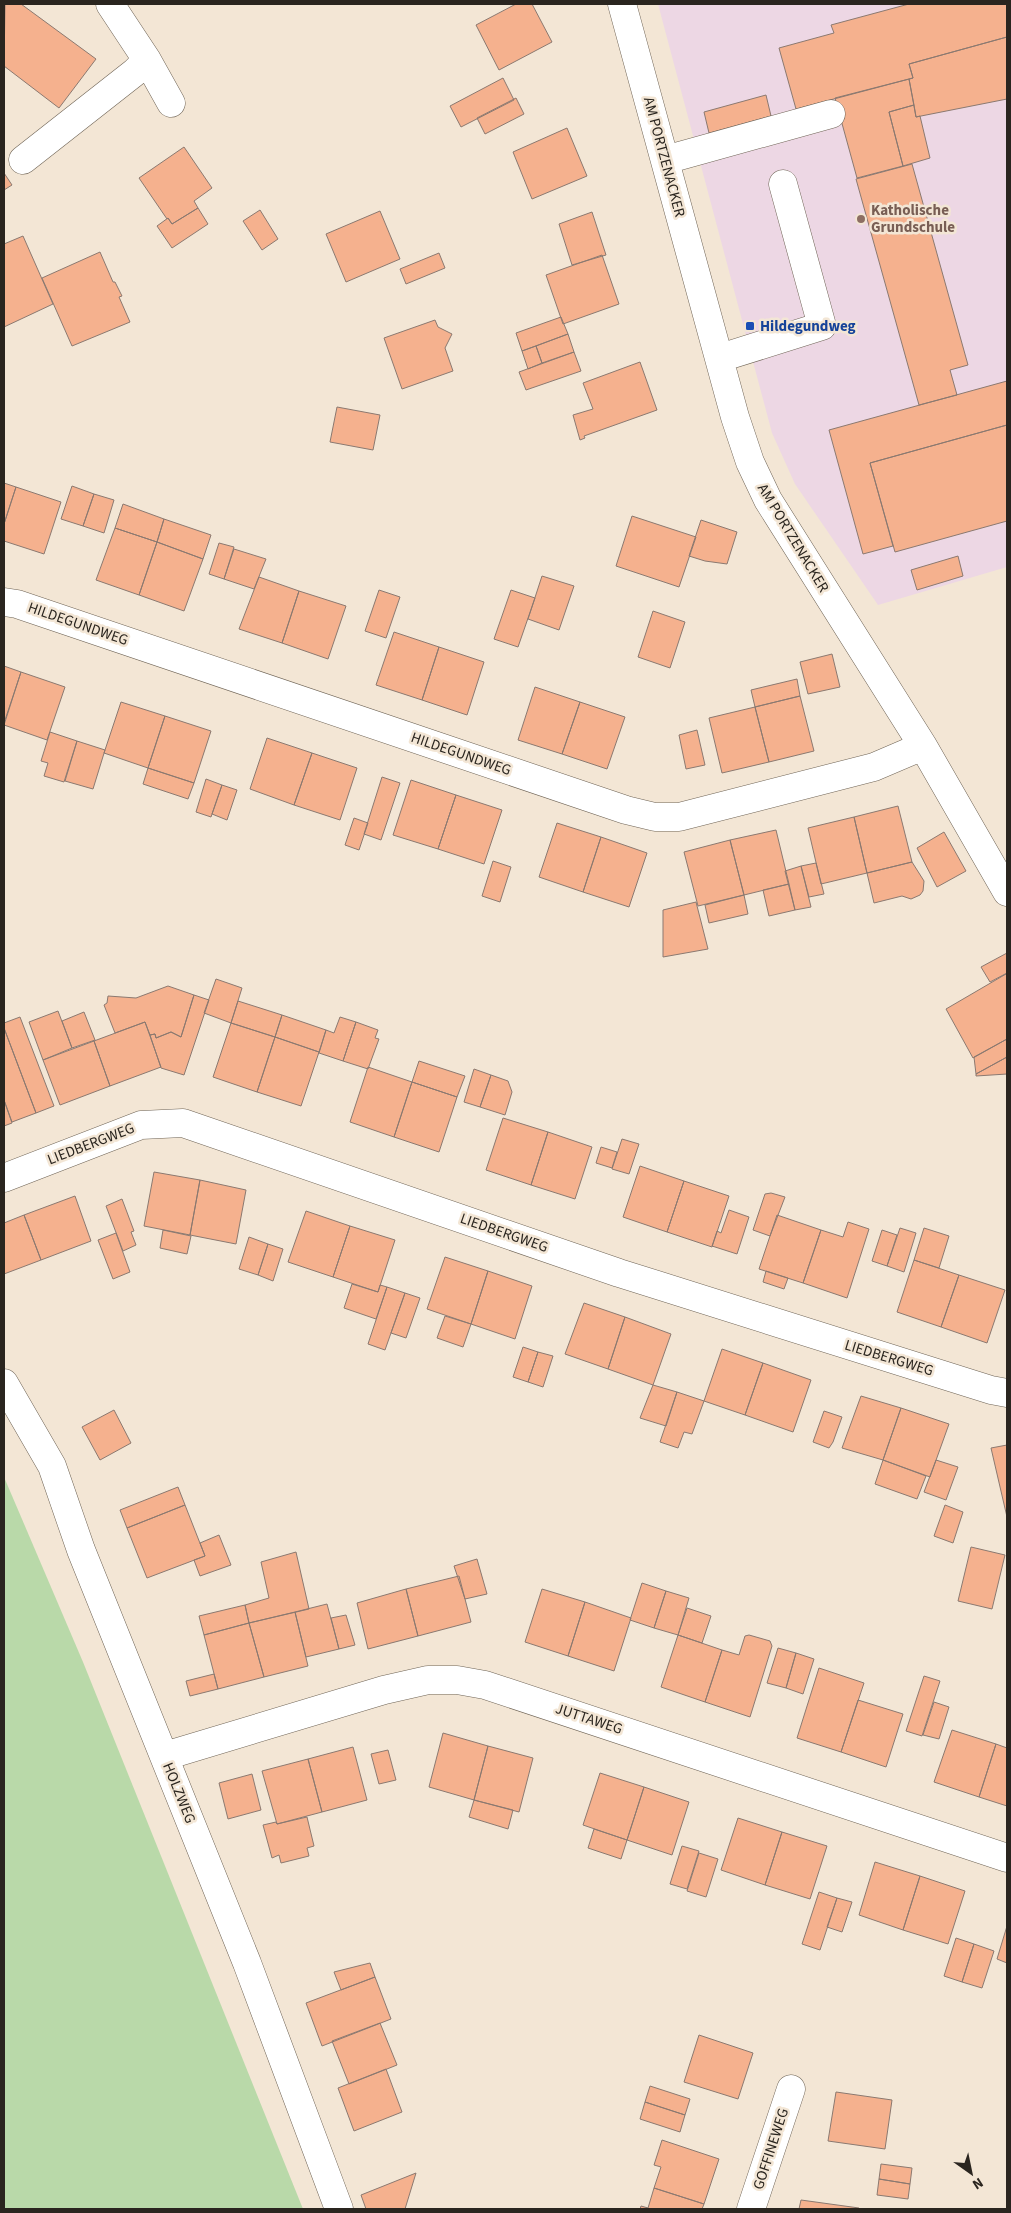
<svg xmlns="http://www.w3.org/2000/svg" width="1011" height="2213" font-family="'Source Sans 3',sans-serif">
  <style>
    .education { fill: #edd7e4 }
    .green { fill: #b9d9a9 }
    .building { fill: #f5b18e; stroke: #8b7970 }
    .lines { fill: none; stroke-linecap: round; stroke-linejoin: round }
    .minor-casing { stroke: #6f6456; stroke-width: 29 }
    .minor { stroke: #fff; stroke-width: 28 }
    .education-dot { fill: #8d6e63; stroke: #f3e6d5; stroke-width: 2 }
    .transit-dot { fill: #1a4fb4; stroke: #f3e6d5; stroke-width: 2 }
    .labels { text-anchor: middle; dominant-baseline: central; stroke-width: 5; stroke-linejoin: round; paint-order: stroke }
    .street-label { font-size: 15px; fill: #2a251f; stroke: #f3e6d5 }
    .education-label { font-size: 15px; font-weight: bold; fill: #785e54; stroke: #f3e6d5; text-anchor: start }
    .transit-label { font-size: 15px; font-weight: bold; fill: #164399; stroke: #f3e6d5; text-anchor: start }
  </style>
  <rect width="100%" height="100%" fill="#f3e6d5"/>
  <!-- education -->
  <path class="education" d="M658,4H1007V567L878,605L795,484L772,433Z"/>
  <!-- green -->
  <path class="green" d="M4,1477L83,1662L303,2209H4Z"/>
  <!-- building -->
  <path class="building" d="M5,4H21L96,59L59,108L4,66Z
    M516,4H532L552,42L499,70L476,25Z
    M909,4H1007V37L909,64L913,78L796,109L779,48L834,33L831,25Z
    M1007,37V99L916,117L909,79L913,78L909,64Z
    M503,78L514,100L461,127L450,106Z
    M909,79L914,105L889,112L903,166L857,178L835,98Z
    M766,95L771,116L709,133L704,112Z
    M516,98L524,114L485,134L477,118Z
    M914,105L916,117L920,116L930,158L903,166L889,112Z
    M567,128L587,176L532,199L513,152Z
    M184,147L212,188L194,201L198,208L172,224L168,218L167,219L139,178Z
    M912,164L968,365L950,370L957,395L919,405L856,179Z
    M4,173L12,185L4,190Z
    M198,208L208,224L172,248L157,226L168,218L172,224Z
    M260,210L278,239L262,250L243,221Z
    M380,211L400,259L346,282L326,234Z
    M592,212L606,255L572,265L559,224Z
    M23,236L53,304L4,327V244Z
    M100,252L113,282H115L122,296L119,297L130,322L72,346L42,278Z
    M439,253L445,268L406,284L400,269Z
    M602,255L619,304L563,324L546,275Z
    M561,317L568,334L522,351L516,333Z
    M435,320L438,327L452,334L445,348L453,371L402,389L384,338Z
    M568,334L574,352L542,363L536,346Z
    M536,346L542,363L528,369L522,351Z
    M574,352L581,371L526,390L519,372Z
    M640,362L657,410L584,436L585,438L580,440L573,415L593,409L583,383Z
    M1007,381V425L870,463L893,546L863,554L829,430Z
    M337,407L380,415L373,450L330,442Z
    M1007,425V521L895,552L870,463Z
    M4,483L16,487L4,524Z
    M72,486L94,494L83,526L61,519Z
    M16,487L61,502L44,554L4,541V524Z
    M94,494L114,500L104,533L83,526Z
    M123,504L164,519L157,542L115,528Z
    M632,516L696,537L679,587L616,566Z
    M164,519L211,535L203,559L157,542Z
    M701,520L737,532L727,564L705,561L689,556Z
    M115,528L157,542L139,595L96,580Z
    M157,542L203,559L184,611L139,595Z
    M219,543L234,547L224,579L209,574Z
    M234,549L266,559L254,589L224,579Z
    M958,556L963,576L917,590L911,570Z
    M542,576L574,586L559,630L528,619Z
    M259,577L299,591L282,643L239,629Z
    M379,590L400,597L386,638L365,631Z
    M511,590L535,598L518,647L494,639Z
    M299,591L346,606L328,659L282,643Z
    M653,611L685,622L670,668L638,657Z
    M394,632L439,647L422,700L376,685Z
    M439,647L484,662L467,715L422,700Z
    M832,654L840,687L808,694L800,662Z
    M4,666L21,672L4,723Z
    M21,672L65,687L47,740L4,725Z
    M797,679L800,696L755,707L751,690Z
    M535,687L580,702L562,754L518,740Z
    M800,696L814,751L769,762L755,707Z
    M121,702L165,716L148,768L104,753Z
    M580,702L625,717L607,769L562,754Z
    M755,707L769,762L722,773L709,718Z
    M165,716L211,731L194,783L148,768Z
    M697,730L705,765L686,769L679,735Z
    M50,732L77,741L64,782L44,776L48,763L41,761Z
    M267,738L312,753L294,805L250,789Z
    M77,741L105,750L93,789L65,781Z
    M312,753L357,768L340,820L294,805Z
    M148,768L194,783L188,799L143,784Z
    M382,777L400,783L381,840L364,834Z
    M206,779L222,785L211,817L196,812Z
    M411,780L456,795L438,849L393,835Z
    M222,785L237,790L227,820L212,814Z
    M456,795L502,810L484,864L438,849Z
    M898,806L912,862L867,873L854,817Z
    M854,817L867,873L821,884L808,828Z
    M354,818L368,823L359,850L345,845Z
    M557,823L601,837L583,892L539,877Z
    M776,830L789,884L744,895L730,840Z
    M944,832L966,871L937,887L917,848Z
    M601,837L647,853L629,907L583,892Z
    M730,840L744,895L698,906L684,852Z
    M493,861L511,867L500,902L482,896Z
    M912,862L924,881L923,891L920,895L911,899L902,896L874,903L867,873Z
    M816,863L824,894L809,897L801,866Z
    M801,866L811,907L795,910L785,871Z
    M789,884L795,910L769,916L763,890Z
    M744,895L748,914L709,923L705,905Z
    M696,902L708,949L663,957V910Z
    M1007,953V973L990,982L981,967Z
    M1006,974L1007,977V1039L973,1058L946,1009Z
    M216,979L242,988L231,1023L204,1013Z
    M168,986L194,995L181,1037L171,1032L156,1038L155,1034L150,1035L145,1022L115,1033L104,1005L107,1003L108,996L136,998Z
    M194,995L209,1000L184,1075L161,1068L150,1035L155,1034L156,1038L171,1032L181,1037Z
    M238,1001L282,1015L275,1037L231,1023Z
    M58,1011L72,1048L43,1060L29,1022Z
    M84,1012L95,1040L72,1048L62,1021Z
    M282,1015L326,1030L319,1052L275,1037Z
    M20,1017L54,1106L36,1113L4,1028V1023Z
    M340,1017L356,1022L343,1061L319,1053L326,1030L334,1033Z
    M145,1022L161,1067L110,1086L94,1041Z
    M356,1022L378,1030L375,1038L379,1039L368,1069L343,1061Z
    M231,1023L275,1037L257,1092L213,1077Z
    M4,1028L36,1113L12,1122L4,1100Z
    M275,1037L319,1052L301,1106L257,1092Z
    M1007,1039V1057L976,1074L974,1057Z
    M94,1041L110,1086L60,1105L43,1060Z
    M1007,1057V1074L976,1076V1074Z
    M419,1061L465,1076L457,1097L412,1082Z
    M368,1067L412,1082L394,1137L350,1122Z
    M474,1069L491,1075L480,1107L464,1102Z
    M491,1075L508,1081L512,1092L505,1115L480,1107Z
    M412,1082L457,1097L439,1152L394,1137Z
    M4,1100L12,1123L4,1126Z
    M503,1118L548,1132L531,1185L486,1170Z
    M548,1132L592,1147L575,1199L531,1185Z
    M622,1139L639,1144L629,1174L612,1169Z
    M601,1147L617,1152L612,1168L596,1163Z
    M640,1166L684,1181L667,1232L623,1217Z
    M154,1172L200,1180L190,1235L144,1226Z
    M200,1180L246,1190L236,1244L190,1235Z
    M684,1181L729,1196L712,1247L667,1232Z
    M771,1193L785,1197L770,1236L753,1230L765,1194Z
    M75,1196L91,1241L41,1260L24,1215Z
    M122,1199L134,1231L131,1232L136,1245L123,1251L106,1206Z
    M729,1210L749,1217L737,1254L712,1246L717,1231L721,1233Z
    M306,1211L350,1226L333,1277L288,1262Z
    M24,1215L41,1260L4,1274V1223Z
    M777,1215L821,1230L803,1283L759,1269Z
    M848,1222L869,1229L847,1298L803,1283L821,1230L843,1237Z
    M350,1226L395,1240L378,1292L333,1277Z
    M900,1228L916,1233L904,1272L887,1266Z
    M924,1228L949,1236L939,1268L914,1260Z
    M163,1230L191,1236L187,1254L160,1248Z
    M882,1230L897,1235L887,1266L872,1261Z
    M116,1233L130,1272L113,1279L98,1240Z
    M249,1237L268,1244L258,1275L239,1269Z
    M268,1244L283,1249L273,1281L258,1275Z
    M445,1257L488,1271L471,1324L427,1309Z
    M914,1260L959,1275L941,1327L897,1312Z
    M488,1271L532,1286L515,1339L471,1324Z
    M766,1271L788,1278L784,1289L763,1282Z
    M959,1275L1005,1290L987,1343L941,1327Z
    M352,1284L378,1292L380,1285L387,1287L376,1319L344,1308Z
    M387,1287L405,1293L385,1350L368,1344Z
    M405,1293L420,1298L406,1338L391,1333Z
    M584,1303L625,1317L608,1369L565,1354Z
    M445,1316L471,1324L463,1347L437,1338Z
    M625,1317L671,1334L653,1385L608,1369Z
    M523,1347L538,1352L528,1382L513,1377Z
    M722,1349L763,1363L745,1415L704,1401Z
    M538,1352L553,1356L543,1387L528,1382Z
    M763,1363L811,1380L793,1432L745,1415Z
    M653,1385L677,1392L666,1426L640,1418Z
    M677,1392L704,1401L692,1434L684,1432L678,1448L660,1442Z
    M861,1396L901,1408L883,1460L842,1448Z
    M901,1408L949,1424L930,1477L883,1460Z
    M114,1410L131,1443L100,1460L82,1427Z
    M824,1411L842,1417L833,1442L829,1448L813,1442Z
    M1007,1445V1517L991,1448Z
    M883,1460L926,1476L917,1499L875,1484Z
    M936,1460L958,1467L946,1500L924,1492Z
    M178,1487L185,1505L127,1528L120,1510Z
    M185,1505L205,1556L147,1578L127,1528Z
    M945,1505L963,1512L953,1543L934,1536Z
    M219,1535L231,1565L200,1576L194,1560L205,1556L200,1543Z
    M971,1547L1005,1555L992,1609L958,1601Z
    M296,1552L309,1609L249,1623L245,1605L269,1598L261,1562Z
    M477,1559L487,1594L465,1599L454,1566Z
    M459,1576L471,1622L418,1636L406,1589Z
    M642,1583L666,1591L654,1628L630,1620Z
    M406,1589L418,1636L368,1649L357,1603Z
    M542,1589L585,1602L568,1656L525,1642Z
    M666,1591L689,1598L678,1635L654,1628Z
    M585,1602L631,1618L614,1671L568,1656Z
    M327,1604L339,1649L306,1657L295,1612Z
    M245,1605L249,1623L204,1635L199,1616Z
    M687,1608L711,1616L702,1643L678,1635Z
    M295,1612L308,1666L264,1677L249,1623Z
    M346,1615L355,1645L339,1649L331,1618Z
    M249,1623L264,1677L218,1689L204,1635Z
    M678,1635L722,1650L705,1702L661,1687Z
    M749,1635L770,1641L772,1646L750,1717L705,1702L722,1650L739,1655L745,1636Z
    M778,1648L796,1653L786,1688L767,1683Z
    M796,1653L814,1659L803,1694L786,1688Z
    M819,1668L864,1683L841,1752L797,1738Z
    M214,1674L218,1689L190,1696L186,1681Z
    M924,1676L940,1681L922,1736L906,1731Z
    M858,1700L903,1714L886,1767L841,1752Z
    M934,1702L949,1707L939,1739L923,1735Z
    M952,1730L996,1744L979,1797L934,1782Z
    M443,1733L488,1746L474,1800L429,1787Z
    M996,1744L1007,1748V1806L979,1797Z
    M488,1746L533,1758L519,1812L474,1800Z
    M353,1747L367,1800L322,1812L308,1759Z
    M388,1750L396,1780L379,1784L371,1754Z
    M308,1759L322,1812L277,1824L262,1771Z
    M600,1773L644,1787L627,1840L583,1825Z
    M252,1774L261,1810L228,1819L219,1783Z
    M644,1787L689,1802L672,1855L627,1840Z
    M474,1800L513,1810L508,1829L469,1817Z
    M307,1817L314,1846L307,1848L309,1856L281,1863L279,1855L272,1858L263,1825L276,1822L277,1824Z
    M738,1818L782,1832L765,1885L721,1870Z
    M594,1829L627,1840L621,1859L588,1848Z
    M782,1832L827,1846L810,1899L765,1885Z
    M682,1846L699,1851L687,1889L670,1884Z
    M699,1853L718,1859L706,1897L687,1891Z
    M875,1862L920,1876L903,1930L859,1915Z
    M920,1876L965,1891L948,1944L903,1930Z
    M819,1892L837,1898L820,1950L802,1944Z
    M837,1898L852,1902L842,1932L827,1927Z
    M1007,1926V1963L997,1959Z
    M956,1938L974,1944L962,1982L944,1976Z
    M974,1944L994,1951L982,1988L962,1982Z
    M370,1963L375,1977L341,1990L334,1972Z
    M375,1977L391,2019L322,2046L306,2003Z
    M380,2023L397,2065L349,2084L332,2041Z
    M699,2035L753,2053L738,2099L684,2082Z
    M386,2069L402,2112L354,2131L338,2088Z
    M650,2086L690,2099L685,2115L645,2102Z
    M836,2092L892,2100L885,2149L828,2141Z
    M645,2102L685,2115L680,2132L640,2119Z
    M662,2140L719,2159L704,2204L654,2188L661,2167L654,2165Z
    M881,2164L912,2168L910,2184L879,2179Z
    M416,2173L405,2209H366L361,2195Z
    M879,2179L910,2184L908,2199L877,2195Z
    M654,2188L704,2204L702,2209H640L641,2206L648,2208Z
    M801,2200L859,2208V2209H799Z"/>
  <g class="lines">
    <defs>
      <path id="minor" d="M110,4L147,60L171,103
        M622,4L735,417L750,462L768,500L923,746L1007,892
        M23,160L135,72L147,60
        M665,160L831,114
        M720,358L822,326L783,184
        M4,602L17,604L626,810L655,817H679L874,767L923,746
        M4,1178L141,1125L183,1123L619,1273L991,1390L1007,1393
        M4,1383L52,1466L81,1550L247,1963L339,2209
        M165,1756L384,1690L428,1680H457L485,1685L1007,1858
        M751,2209L791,2089"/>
    </defs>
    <!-- minor casing -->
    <use href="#minor" class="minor-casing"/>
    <!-- minor -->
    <use href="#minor" class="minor"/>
  </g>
  <!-- markers -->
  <circle class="education-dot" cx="861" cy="219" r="5"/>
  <rect class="transit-dot" x="745" y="321" width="10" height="10" rx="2.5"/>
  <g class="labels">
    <!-- street labels -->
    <g class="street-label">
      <text transform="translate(664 157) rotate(75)">AM PORTZENACKER</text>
      <text transform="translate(793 538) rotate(59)">AM PORTZENACKER</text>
      <text transform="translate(78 624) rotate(19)">HILDEGUNDWEG</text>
      <text transform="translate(461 754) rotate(19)">HILDEGUNDWEG</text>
      <text transform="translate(91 1144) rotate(-21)">LIEDBERGWEG</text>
      <text transform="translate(504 1233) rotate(19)">LIEDBERGWEG</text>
      <text transform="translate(889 1358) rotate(17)">LIEDBERGWEG</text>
      <text transform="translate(589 1719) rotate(18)">JUTTAWEG</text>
      <text transform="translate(179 1793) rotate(68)">HOLZWEG</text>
      <text transform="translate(771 2149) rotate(-72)">GOFFINEWEG</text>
    </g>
    <!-- education labels -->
    <g class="education-label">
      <text x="871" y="210">Katholische<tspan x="871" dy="17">Grundschule</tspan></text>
    </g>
    <!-- transit labels -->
    <g class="transit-label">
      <text x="760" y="326">Hildegundweg</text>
    </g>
  </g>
  <!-- border -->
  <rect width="1011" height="2213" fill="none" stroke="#2a251f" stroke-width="10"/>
  <!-- north arrow -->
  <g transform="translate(971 2173) rotate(147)" stroke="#f3e6d5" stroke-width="4" paint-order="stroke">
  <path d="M0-4L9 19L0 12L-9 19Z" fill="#2a251f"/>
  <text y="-8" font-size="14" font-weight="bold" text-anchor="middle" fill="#2a251f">N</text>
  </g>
</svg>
